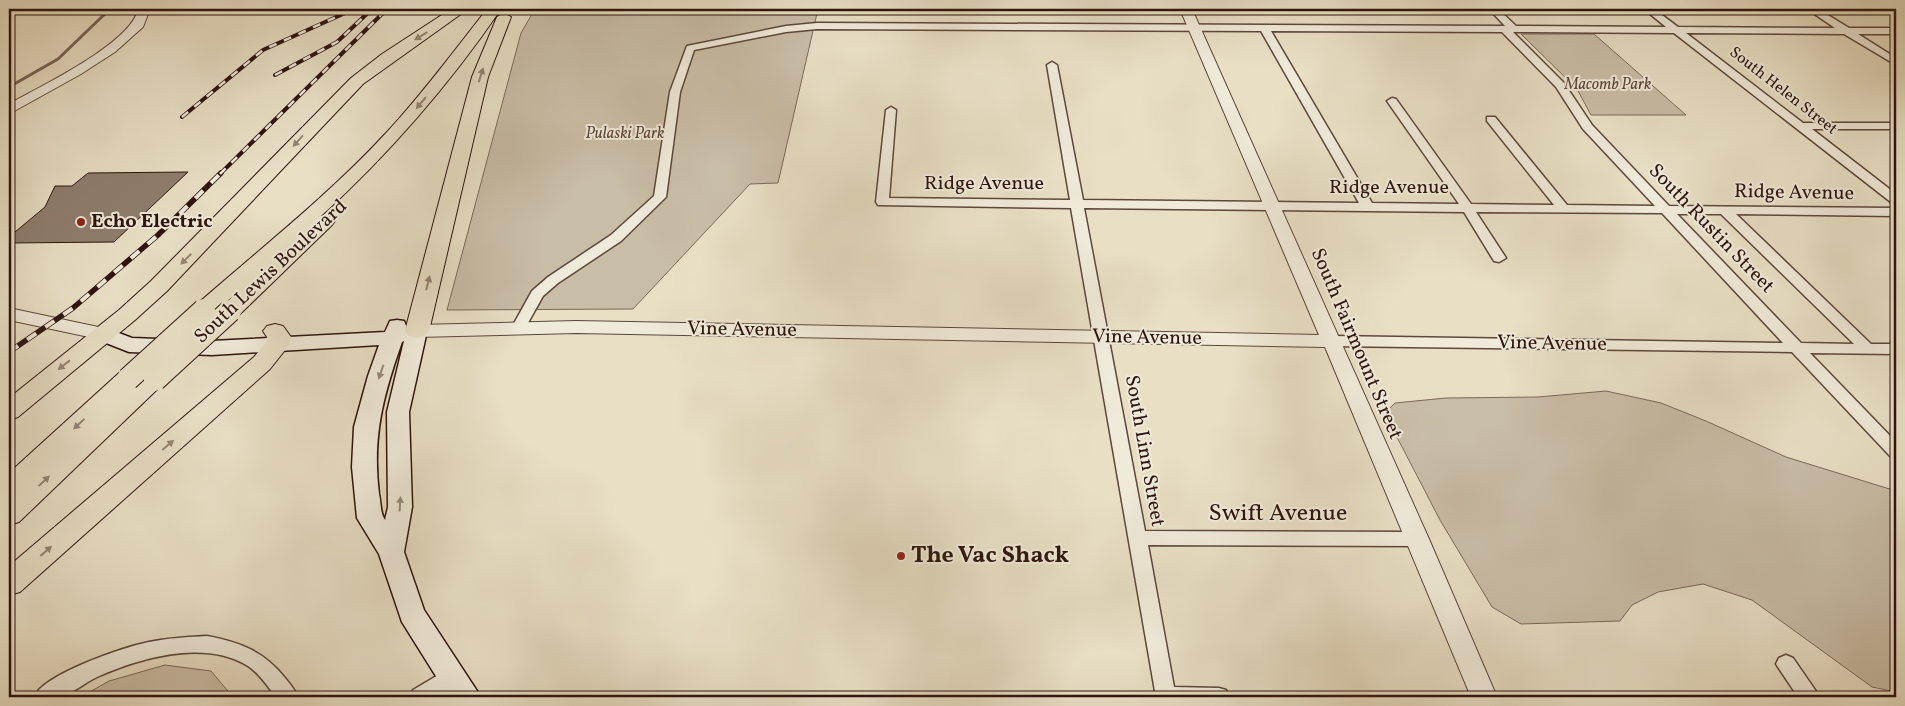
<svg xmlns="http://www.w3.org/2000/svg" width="1905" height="706" font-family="Vollkorn,serif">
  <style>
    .green { fill: #c8bda6; stroke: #7a695a }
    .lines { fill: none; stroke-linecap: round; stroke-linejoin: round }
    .stream { stroke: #766556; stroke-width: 3 }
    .building { fill: #8e7e6d; stroke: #2c150d }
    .minor-casing { stroke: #5b483b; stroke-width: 3 }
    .tertiary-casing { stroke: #5b483b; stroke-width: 2 }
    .secondary-casing { stroke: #2c150d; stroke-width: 3 }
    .primary-casing { stroke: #2c150d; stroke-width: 2 }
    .minor { fill: #f0ead9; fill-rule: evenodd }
    .tertiary { fill: #f0ead9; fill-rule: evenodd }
    .secondary { fill: #f0ead9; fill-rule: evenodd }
    .primary { fill: #e8dfc5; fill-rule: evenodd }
    .rail-far1-casing { stroke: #2c150d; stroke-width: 4 }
    .rail-casing { stroke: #2c150d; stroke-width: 5.5 }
    .rail-far1 { stroke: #f0ead9; stroke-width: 2.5; stroke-dasharray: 8; stroke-linecap: butt }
    .rail { stroke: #f0ead9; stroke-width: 4; stroke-dasharray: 11; stroke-linecap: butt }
    .primary-bridge-casing { stroke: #2c150d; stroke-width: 24; stroke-linecap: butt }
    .primary-bridge { stroke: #e8dfc5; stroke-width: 22 }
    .oneway { fill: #938472 }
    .oneway2 { fill: #988a7d }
    .poi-dot { fill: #8f2418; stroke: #f0ead9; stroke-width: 2 }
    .labels { text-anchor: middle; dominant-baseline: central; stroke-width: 4; stroke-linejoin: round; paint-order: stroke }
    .far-park-label { font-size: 16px; font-style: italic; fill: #5b473b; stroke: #f0ead9 }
    .far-street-label { font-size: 16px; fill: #2c150d; stroke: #f0ead9 }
    .street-label { font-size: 20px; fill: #2c150d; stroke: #f0ead9 }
    .poi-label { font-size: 20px; font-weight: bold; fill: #2c150d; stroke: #f0ead9; text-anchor: start }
    .near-street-label { font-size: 24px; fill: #2c150d; stroke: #f0ead9 }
    .near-poi-label { font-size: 24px; font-weight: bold; fill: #2c150d; stroke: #f0ead9; text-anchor: start }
  </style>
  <rect width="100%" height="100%" fill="#e8dfc5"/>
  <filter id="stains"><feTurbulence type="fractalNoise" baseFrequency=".004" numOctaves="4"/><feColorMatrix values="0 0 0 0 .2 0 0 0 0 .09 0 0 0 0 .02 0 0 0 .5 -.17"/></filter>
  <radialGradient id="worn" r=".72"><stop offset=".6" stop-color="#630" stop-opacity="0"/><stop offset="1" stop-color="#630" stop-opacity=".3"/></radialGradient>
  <!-- green -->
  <path class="green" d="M535,9H818L778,183L750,184L633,309L447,310L521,33Z
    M1521,34H1594L1686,115H1591L1577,89Z
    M1606,391L1661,403L1706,421L1786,457L1896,491V692L1872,687L1752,600L1703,584L1658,592L1632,605L1620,621L1521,624L1492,607L1440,520L1387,418L1388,410L1395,403L1446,398L1538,397Z
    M165,665L211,671L233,697H81L109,681Z"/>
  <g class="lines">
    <!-- stream -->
    <path class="stream" d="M9,87L58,59L110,9"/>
  </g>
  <!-- building -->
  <path class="building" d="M188,172L114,242L9,243V237L45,207L55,186H72L88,173Z"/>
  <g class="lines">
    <defs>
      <path id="minor" d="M1489,9H1498L1516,26L1666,27L1644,9H1654L1678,27L1835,28L1807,9H1818L1849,28H1896V34H1858L1896,58V65L1844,34L1686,33L1803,123H1896V129H1812L1896,194V204L1892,203L1674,33L1513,32L1564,83L1592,125L1669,206L1896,208V216L1736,214L1871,344H1896V354L1810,353L1896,442V458L1890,456L1792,352L1331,346L1324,341L1331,336L1783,343L1662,213L1476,212L1506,258L1499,262L1494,261L1464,212L1084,208L1145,531L1418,532L1424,534L1427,539L1424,544L1418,546L1148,545L1174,687L1219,688L1226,690L1229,697H1156L1071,208L878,205L876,202L886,110L891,107L896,110L889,198L1070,200L1047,65L1052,62L1057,65L1083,200L1359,203L1261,31L817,29L786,32L694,50L680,92L666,197L621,241L558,283L543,296L524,330H514L512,327L532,291L548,277L611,235L654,196L670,92L687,46L786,26L817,23L1505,26ZM1271,31L1502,32L1556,87L1583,129L1655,206L1567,205L1495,117H1487V121L1554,205L1471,204L1396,99L1392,98L1387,101L1459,204L1372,203ZM1677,214H1721L1854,344L1801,343Z
        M207,636C239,642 264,651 285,678C290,684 295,690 298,697H276C268,687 259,673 248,666C204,639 140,658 97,677C86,682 70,695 60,697C53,699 41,698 34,697C44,674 124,647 149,642C169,638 187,637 207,636Z
        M1786,655L1793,658L1820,697H1798L1776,664L1779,658Z
        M450,668L457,671L460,677C451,697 429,697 410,697L413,690Z"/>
      <path id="tertiary" d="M138,9H150L143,27L115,52L81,74L9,114V104C39,87 132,43 138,9Z
        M1180,9H1192L1429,539L1497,697H1471L1325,347L576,333L417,337L411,335L408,331L411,327L417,325L576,321L1319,335Z
        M9,308L103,328L109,330L112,334L109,338L103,340L9,320Z"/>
      <path id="secondary" d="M397,320L404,321L407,328L417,325L424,326L427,331L409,412L412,507L404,552L424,610L481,697H449L402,622L379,554L357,518L352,467L354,427L368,376L379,345L212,355L129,352L96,339L93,334L96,329L103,327L132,338L212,341L385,332L390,321ZM404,341L387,412L388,507L385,520C380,513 381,502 379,494C372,437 383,396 402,342Z"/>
      <path id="primary" d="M451,9H468L363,84L167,291L135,320L18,417L9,420V398L119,310L151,281L351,78L382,54Z
        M487,9H501C449,85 389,154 321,216L332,217L335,221L332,225L238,316L230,318L222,316L219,311L233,296C221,306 213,319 196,315L193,310L196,305C260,249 329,195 387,132C423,93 454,51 487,9Z
        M504,13L511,17L488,77L429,331L425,336L417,338L409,336L405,331L472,77L497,17Z
        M275,324L283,326L291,337L289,345L270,369L20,592L9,595V566L254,357L266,343L267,337L263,331L267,326Z
        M128,371L137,373L139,381C147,373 153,371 164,374L167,380L19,522L9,525V473L119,373Z"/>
    </defs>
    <!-- minor casing -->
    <use href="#minor" class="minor-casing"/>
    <!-- tertiary casing -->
    <use href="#tertiary" class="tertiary-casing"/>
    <!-- secondary casing -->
    <use href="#secondary" class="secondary-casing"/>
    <!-- primary casing -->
    <use href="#primary" class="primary-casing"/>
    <!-- minor -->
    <use href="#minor" class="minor"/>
    <!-- tertiary -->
    <use href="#tertiary" class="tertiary"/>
    <!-- secondary -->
    <use href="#secondary" class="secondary"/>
    <!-- primary -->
    <use href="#primary" class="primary"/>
    <defs>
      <path id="rail-far1" d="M275,75L337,42L372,9
        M182,117L263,50L354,9
        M220,174L387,9"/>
      <path id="rail" d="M9,352L73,308L158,235L221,173"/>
    </defs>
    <!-- rail-far1 casing -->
    <use href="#rail-far1" class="rail-far1-casing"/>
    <!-- rail casing -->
    <use href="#rail" class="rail-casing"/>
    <!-- rail-far1 -->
    <use href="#rail-far1" class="rail-far1"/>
    <!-- rail -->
    <use href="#rail" class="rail"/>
    <defs>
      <path id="primary-bridge" d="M128,379L204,310
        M155,380L230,311"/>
    </defs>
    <!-- primary-bridge casing -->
    <use href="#primary-bridge" class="primary-bridge-casing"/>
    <!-- primary-bridge -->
    <use href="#primary-bridge" class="primary-bridge"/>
  </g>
  <!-- one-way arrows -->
  <defs><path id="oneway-solid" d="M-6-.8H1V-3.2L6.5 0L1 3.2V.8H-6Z" transform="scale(1.25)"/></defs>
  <g class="oneway">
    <use href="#oneway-solid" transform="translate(421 36) rotate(149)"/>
    <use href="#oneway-solid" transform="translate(481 75) rotate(-72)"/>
    <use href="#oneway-solid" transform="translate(421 103) rotate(130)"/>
    <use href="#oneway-solid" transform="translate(298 141) rotate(132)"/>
    <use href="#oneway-solid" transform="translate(186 259) rotate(135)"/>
    <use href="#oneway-solid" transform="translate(428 283) rotate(-76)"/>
    <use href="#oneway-solid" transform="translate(64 365) rotate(142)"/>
    <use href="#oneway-solid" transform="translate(79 424) rotate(137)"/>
    <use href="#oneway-solid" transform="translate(168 445) rotate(-41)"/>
    <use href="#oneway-solid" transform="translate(44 481) rotate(-43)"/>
    <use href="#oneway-solid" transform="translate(46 551) rotate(-41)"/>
  </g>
  <g class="oneway2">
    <use href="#oneway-solid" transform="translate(381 372) rotate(109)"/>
    <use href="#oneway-solid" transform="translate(400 504) rotate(-87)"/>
  </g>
  <!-- markers -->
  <g class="poi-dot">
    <circle cx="81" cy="222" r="5"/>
    <circle cx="901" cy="556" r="5"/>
  </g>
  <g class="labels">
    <!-- far-park labels -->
    <g class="far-park-label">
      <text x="1608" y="85">Macomb Park</text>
      <text x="625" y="134">Pulaski Park</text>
    </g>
    <!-- far-street labels -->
    <g class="far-street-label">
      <text transform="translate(1783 91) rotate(38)">South Helen Street</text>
    </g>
    <!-- street labels -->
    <g class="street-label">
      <text x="984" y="184">Ridge Avenue</text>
      <text x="1389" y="188">Ridge Avenue</text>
      <text transform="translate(1794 193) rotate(1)">Ridge Avenue</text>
      <text transform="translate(1711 229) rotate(46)">South Rustin Street</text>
      <text transform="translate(271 272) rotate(-43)">South Lewis Boulevard</text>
      <text transform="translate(742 330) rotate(1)">Vine Avenue</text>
      <text transform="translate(1147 338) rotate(1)">Vine Avenue</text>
      <text transform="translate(1356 344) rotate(67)">South Fairmount Street</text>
      <text transform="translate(1552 344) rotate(1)">Vine Avenue</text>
      <text transform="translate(1144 451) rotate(80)">South Linn Street</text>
    </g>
    <!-- poi labels -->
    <g class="poi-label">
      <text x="91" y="222">Echo Electric</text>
    </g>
    <!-- near-street labels -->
    <g class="near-street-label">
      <text x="1278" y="514">Swift Avenue</text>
    </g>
    <!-- near-poi labels -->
    <g class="near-poi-label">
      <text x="911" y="556">The Vac Shack</text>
    </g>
  </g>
  <!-- margin -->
  <rect width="1905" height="706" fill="none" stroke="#e8dfc5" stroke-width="30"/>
  <rect x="10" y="10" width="1885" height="686" fill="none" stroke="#2c150d" stroke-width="2.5"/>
  <rect x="15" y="15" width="1875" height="676" fill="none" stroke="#2c150d"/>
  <rect width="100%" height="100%" filter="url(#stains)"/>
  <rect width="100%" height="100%" fill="url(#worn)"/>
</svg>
